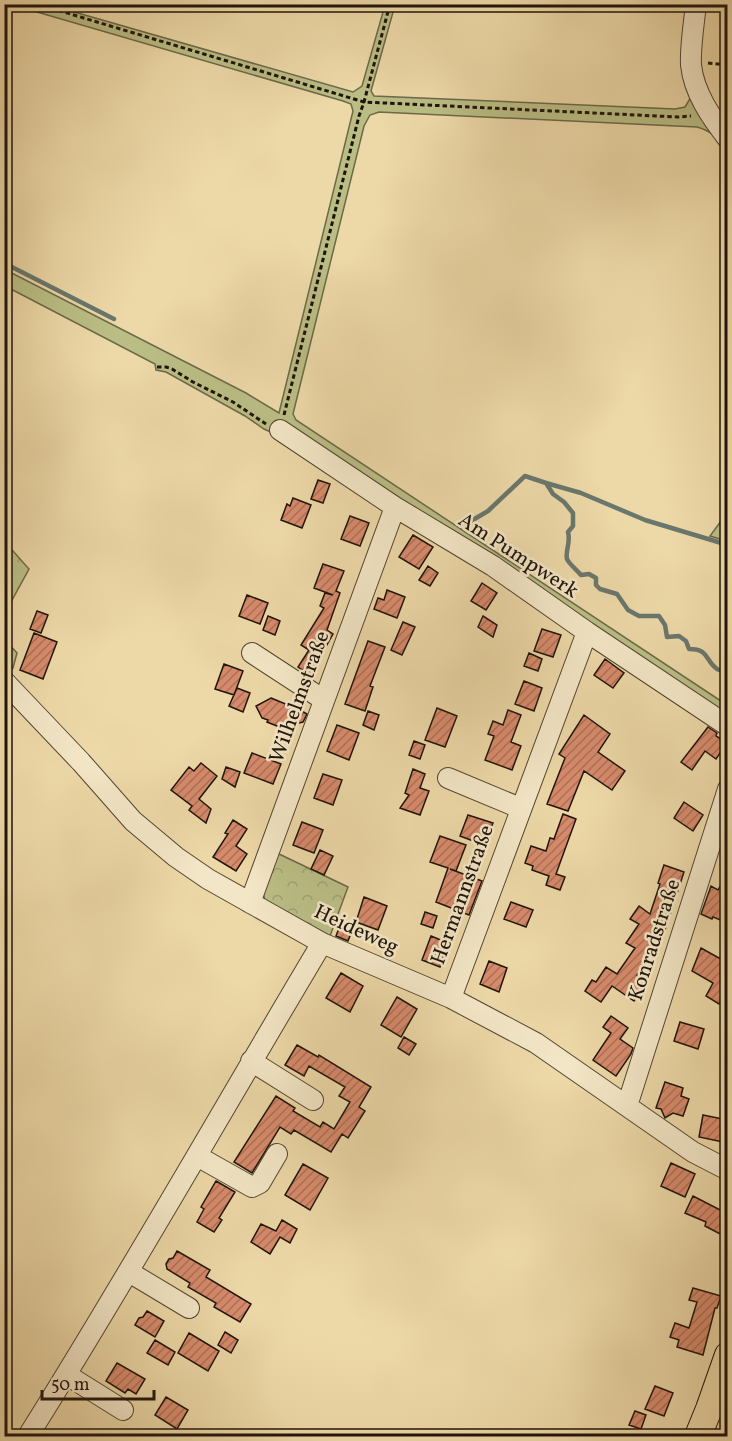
<svg xmlns="http://www.w3.org/2000/svg" width="732" height="1441" font-family="Vollkorn,serif">
  <style>
    .green { fill: #babe85; stroke: #6c6948; stroke-width: 1.5 }
    .forest { fill: url(#forest-crowns); stroke: #6c6948; stroke-width: 1.5 }
    .lines { fill: none; stroke-linecap: round; stroke-linejoin: round }
    .stream { stroke: #69776d; stroke-width: 4.5 }
    .building { fill: url(#building-hatch); stroke: #1f140a; stroke-width: 1.5 }
    .minor-casing { stroke: #524531; stroke-width: 22 }
    .major-casing { stroke: #1f140a; stroke-width: 28 }
    .path { stroke: #1f140a; stroke-width: 3; stroke-dasharray: 4.5 3; stroke-linecap: butt }
    .minor { stroke: #f3e6c6; stroke-width: 20 }
    .major { stroke: #edd8a7; stroke-width: 26 }
    .labels { text-anchor: middle; dominant-baseline: central; stroke-width: 5; stroke-linejoin: round; paint-order: stroke }
    .street-label { font-size: 21px; fill: #1f140a; stroke: #f3e6c6 }
  </style>
  <defs>
    <pattern id="forest-crowns" width="20" height="18" patternUnits="userSpaceOnUse" patternTransform="scale(1.5)"><rect width="20" height="18" fill="#babe85"/><path d="M2 6a3 3 0 1 1 6 0M12 15a3 3 0 1 1 6 0" fill="none" stroke="#9fa272"/></pattern>
    <pattern id="building-hatch" width="6" height="6" patternUnits="userSpaceOnUse" patternTransform="scale(1.5)"><rect width="6" height="6" fill="#d78b6c"/><path d="M-1 1l2-2M0 6l6-6M5 7l2-2" fill="none" stroke="#ae7057"/></pattern>
  </defs>
  <rect width="100%" height="100%" fill="#edd8a7"/>
  <filter id="stains"><feTurbulence type="fractalNoise" baseFrequency=".00333" numOctaves="4"/><feColorMatrix values="0 0 0 0 .2 0 0 0 0 .09 0 0 0 0 .02 0 0 0 .5 -.17"/></filter>
  <radialGradient id="worn" r=".72"><stop offset=".6" stop-color="#630" stop-opacity="0"/><stop offset="1" stop-color="#630" stop-opacity=".3"/></radialGradient>
  <!-- green -->
  <path class="green" d="M13,5H50L353,92L362,86L385,5H395L371,91L374,96L675,109L685,107L691,97L687,55L727,143V151C717,138 714,132 697,127L379,112L370,115L364,126L293,414L296,420L727,705V720L282,437L264,429L245,416L166,372L156,370L155,364L5,286L4,269L246,393L279,413L353,111L351,104L343,101Z
    M721,521H727V541L710,536Z
    M5,640L17,653L13,668L5,675Z"/>
  <!-- forest -->
  <path class="forest" d="M5,542L29,569L5,613Z
    M277,853L348,887L330,936L265,900L262,890Z"/>
  <g class="lines">
    <!-- stream -->
    <path class="stream" d="M4,263L114,319
      M546,483L581,493L645,520L728,545
      M466,524L488,511L525,476L546,483L553,494L564,502L573,513V526L568,532C571,543 565,550 567,559C569,564 577,570 581,575L589,574L596,578V585L600,589L617,594L628,610L639,616H659L665,625L667,637L679,636L686,641L689,649C710,649 704,660 717,669C719,670 726,672 728,672"/>
  </g>
  <!-- building -->
  <path class="building" d="M318,480L330,484L323,503L311,499Z
    M293,498L311,505L302,528L281,520L287,504L290,506Z
    M350,516L369,523L360,546L341,539Z
    M413,535L433,547L419,569L399,557Z
    M323,564L344,571L336,591L340,593L327,630L333,634L310,675L298,667L309,650L301,645L324,608L320,606L325,593L333,595L314,588Z
    M428,566L438,573L430,586L419,580Z
    M482,583L497,593L486,610L471,601Z
    M387,590L405,597L397,618L374,609L378,598L384,600Z
    M247,595L268,603L260,624L239,616Z
    M37,611L48,615L41,633L30,629Z
    M268,616L280,621L275,635L263,630Z
    M483,616L497,625L493,637L478,627Z
    M403,622L415,627L402,655L391,650Z
    M542,629L561,635L553,657L534,651Z
    M34,633L57,642L43,679L20,670Z
    M368,641L385,647L370,686L373,687L365,711L345,704Z
    M529,653L542,659L538,671L524,666Z
    M605,659L624,673L613,688L594,675Z
    M224,664L243,671L234,695L215,689Z
    M524,681L542,688L534,711L515,704Z
    M237,688L250,693L243,712L229,706Z
    M271,698L300,710L307,714L303,722L294,724L292,732L267,722L268,720L262,718L256,706Z
    M437,708L457,716L445,747L425,740Z
    M508,710L521,715L511,742L521,746L512,770L485,760L494,736L488,734L493,721L503,725Z
    M368,711L379,715L374,730L363,725Z
    M584,715L610,734L598,752L625,771L612,790L584,771L568,811L547,804L565,758L559,754Z
    M337,725L359,733L349,760L327,751Z
    M708,727L717,733L716,736L727,743L716,759L705,751L692,770L681,762Z
    M414,741L425,745L420,759L409,755Z
    M252,753L281,764L273,784L244,773Z
    M201,763L217,776L199,799L211,809L206,823L189,810L192,806L171,790L189,767L194,771Z
    M226,767L240,772L235,787L222,779Z
    M413,769L425,774L420,788L429,791L420,815L400,808L409,795L405,793Z
    M323,774L342,780L333,805L314,798Z
    M684,802L703,815L693,831L674,818Z
    M563,814L576,819L556,874L565,877L560,890L546,885L549,876L532,870L533,866L525,863L531,846L546,851L550,838L554,839Z
    M468,815L493,823L484,845L460,836Z
    M233,820L247,829L236,846L247,854L236,871L213,857L228,834L225,833Z
    M302,822L323,830L314,853L293,845Z
    M440,836L466,845L456,871L450,869L482,881L469,915L436,902L448,868L430,862Z
    M320,850L333,856L324,875L311,869Z
    M664,865L684,872L662,939L637,975L647,983L634,1001L612,986L601,1002L585,991L592,980L596,982L606,967L617,974L635,948L626,943L639,924L630,919L639,906L650,914L660,884L658,883Z
    M728,872V923L713,917L712,919L701,914L711,886L718,890Z
    M364,897L387,906L378,930L356,922Z
    M511,902L533,910L526,927L504,919Z
    M425,912L437,916L433,928L421,924Z
    M341,923L353,928L348,941L336,936Z
    M431,936L448,943L440,967L422,960Z
    M701,948L728,963V1001L723,998L719,1004L706,996L713,983L692,971Z
    M489,961L507,968L499,992L480,984Z
    M341,973L363,986L350,1012L326,998Z
    M397,997L417,1009L401,1037L381,1025Z
    M611,1016L628,1028L620,1039L633,1048L631,1054L616,1076L593,1060L611,1033L603,1027Z
    M680,1022L704,1029L698,1049L674,1041Z
    M404,1037L416,1044L409,1055L398,1048Z
    M297,1045L318,1057L319,1055L371,1087L359,1107L365,1111L348,1138L342,1134L331,1152L294,1130L291,1134L280,1127L252,1173L234,1162L276,1096L295,1108L293,1111L320,1127L323,1122L334,1129L350,1102L339,1096L345,1087L309,1066L304,1076L285,1065Z
    M665,1082L683,1088L681,1096L689,1099L683,1116L673,1113L665,1118L661,1109L656,1108Z
    M703,1115L728,1120V1143L699,1137Z
    M671,1163L695,1174L685,1197L661,1186Z
    M303,1164L328,1178L310,1210L285,1195Z
    M216,1181L235,1192L219,1218L222,1220L214,1232L197,1222L204,1209L201,1207Z
    M693,1196L728,1214V1229L724,1236L705,1226L706,1222L685,1213Z
    M282,1220L297,1229L290,1243L280,1237L270,1254L251,1242L261,1224L276,1231Z
    M177,1251L210,1270L206,1277L251,1304L240,1322L214,1307L216,1303L188,1287L190,1283L167,1269L166,1264L169,1259L173,1258Z
    M693,1288L721,1296L717,1308H715L703,1355L677,1347L679,1340L670,1337L675,1323L689,1328L697,1302L689,1300Z
    M147,1311L164,1321L155,1337L135,1325L139,1318L143,1317Z
    M225,1332L238,1340L231,1353L218,1345Z
    M189,1333L219,1351L208,1371L178,1353Z
    M155,1340L175,1352L168,1365L147,1353Z
    M117,1363L145,1379L136,1394L128,1389L125,1393L106,1381Z
    M655,1386L673,1393L664,1416L645,1409Z
    M166,1397L188,1410L177,1429L155,1415Z
    M635,1411L646,1415L641,1429L629,1425Z"/>
  <g class="lines">
    <defs>
      <path id="minor" d="M696,4C694,23 690,47 691,65C694,93 711,117 728,139
        M280,430L395,507L493,566L587,632L728,726
        M252,653L324,700
        M4,681L81,762L133,821L176,857L208,879L322,943L451,998L536,1043L693,1152L728,1170
        M448,778L520,808
        M250,903L395,507
        M451,998L587,632
        M251,1061L313,1100
        M627,1106L728,789
        M197,1156L252,1187L260,1183L277,1154
        M129,1272L189,1308
        M67,1375L123,1410
        M28,1436C130,1274 224,1107 322,943"/>
      <path id="major" d="M698,1436L709,1409L728,1355"/>
    </defs>
    <!-- minor casing -->
    <use href="#minor" class="minor-casing"/>
    <!-- major casing -->
    <use href="#major" class="major-casing"/>
    <!-- path -->
    <path class="path" d="M37,4L364,102L678,117L691,116
      M708,63L728,65
      M157,367H166L172,369L193,382L233,402L266,424
      M284,415L359,116L364,102L390,4"/>
    <!-- minor -->
    <use href="#minor" class="minor"/>
    <!-- major -->
    <use href="#major" class="major"/>
  </g>
  <g class="labels">
    <!-- street labels -->
    <g class="street-label">
      <text transform="translate(518 556) rotate(33)">Am Pumpwerk</text>
      <text transform="translate(300 697) rotate(-70)">Wilhelmstraße</text>
      <text transform="translate(463 895) rotate(-70)">Hermannstraße</text>
      <text transform="translate(356 930) rotate(25)">Heideweg</text>
      <text transform="translate(655 940) rotate(-72)">Konradstraße</text>
    </g>
  </g>
  <!-- margin -->
  <rect width="732" height="1441" fill="none" stroke="#edd8a7" stroke-width="24"/>
  <rect x="6" y="6" width="720" height="1429" fill="none" stroke="#1f140a" stroke-width="3"/>
  <rect x="12" y="12" width="708" height="1417" fill="none" stroke="#1f140a" stroke-width="1.5"/>
  <!-- scale -->
  <path d="M42 1390v9h112v-9" fill="none" stroke="#1f140a" stroke-width="3"/>
  <text x="51" y="1390" font-size="18" fill="#1f140a" stroke="#f3e6c6" stroke-width="4.5" paint-order="stroke">50 m</text>
  <rect width="100%" height="100%" filter="url(#stains)"/>
  <rect width="100%" height="100%" fill="url(#worn)"/>
</svg>
